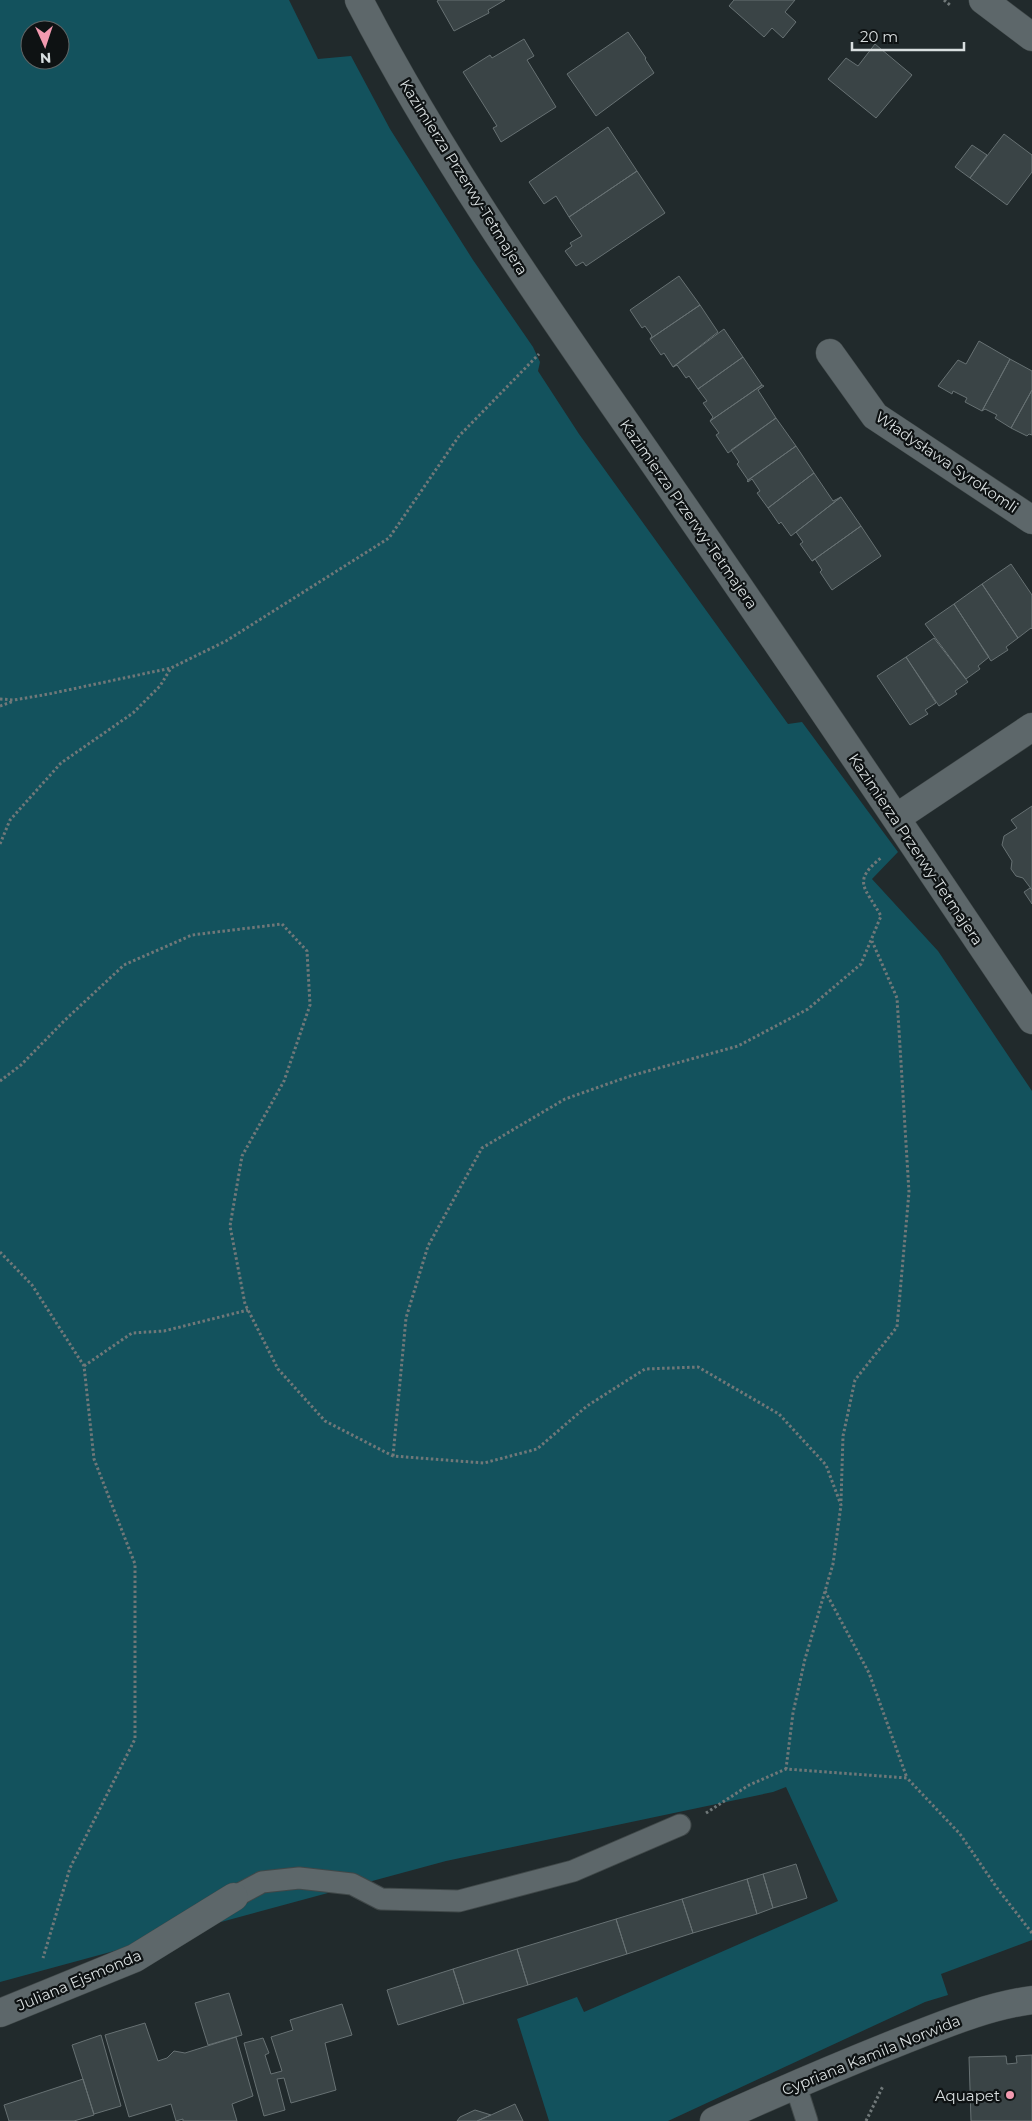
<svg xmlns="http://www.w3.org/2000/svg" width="1032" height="2121" font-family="Montserrat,sans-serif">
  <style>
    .green { fill: #13525d; fill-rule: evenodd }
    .building { fill: #3a4446; stroke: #677173 }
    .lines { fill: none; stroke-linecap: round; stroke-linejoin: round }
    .service-casing { stroke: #404849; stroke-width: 23 }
    .minor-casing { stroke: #404849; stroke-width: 29 }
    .path { stroke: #707879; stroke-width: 3; stroke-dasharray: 2.5 2.5; stroke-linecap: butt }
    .service { stroke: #5d676a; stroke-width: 21 }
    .minor { stroke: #5d676a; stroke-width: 28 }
    .poi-dot { fill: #f29ab0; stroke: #0e1213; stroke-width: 2 }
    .labels { text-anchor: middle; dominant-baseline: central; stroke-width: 4.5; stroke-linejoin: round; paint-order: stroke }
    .street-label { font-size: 15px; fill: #d8dedf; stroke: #0e1213 }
    .poi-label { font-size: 15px; fill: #d8dedf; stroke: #0e1213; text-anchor: end }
  </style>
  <rect width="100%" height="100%" fill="#212a2c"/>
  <!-- green -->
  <path class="green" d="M0,0H289L318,59L351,56L390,129L473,260L533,347L540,362L538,371L579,434L788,724L802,722L898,852L872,879L938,951L1032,1091V1940L941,1974L948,1995L925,2002L668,2121H549L517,2019L577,1997L584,2012L838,1901L786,1787L773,1792L446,1861L0,1982ZM30,30H60V60H30Z"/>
  <!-- building -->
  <path class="building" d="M439,0H505L488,10L489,13L454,31L437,1Z
    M734,0H795L785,12L796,22L783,38L772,28L764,37L729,6Z
    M628,32L646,58L645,59L654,73L596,116L567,74Z
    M524,39L534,56L527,60L556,107L501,142L493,128L497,126L463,72L490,55L492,58Z
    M875,44L912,75L876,118L828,79L846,58L858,66Z
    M608,127L637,171L569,217L556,196L544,204L529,182Z
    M1004,134L1032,155V172L1007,205L970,178Z
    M972,145L987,155L970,178L955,167Z
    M637,171L665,213L586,266L583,262L576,266L565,251L572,246L570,243L582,236L569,217Z
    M679,276L700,305L650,339L652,336L645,326L642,328L630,310Z
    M700,305L718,332L673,367L664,353L661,355L650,339Z
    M724,329L743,357L698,389L689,376L686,378L677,365L673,367Z
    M979,341L1010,359L982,411L965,402L967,398L953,391L952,394L938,386L958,360L966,364Z
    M743,357L762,385L710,421L713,417L703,403L707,401L698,389Z
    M1010,359L1032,371V390L1011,428L995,418L997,415L985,409L982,411Z
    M762,385L764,386L758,390L776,418L728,453L716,435L719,433L710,421Z
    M1032,390V435L1029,434L1027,436L1011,428Z
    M776,418L796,446L748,480L737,464L739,462L731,450Z
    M796,446L814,473L768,508L757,493L760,491L752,479L748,482L747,481Z
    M814,473L833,501L841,497L791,536L781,522L779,524L768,508Z
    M841,497L861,526L812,561L800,544L803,542L796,532Z
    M861,526L881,556L832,590L820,572L822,570L815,559L812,561Z
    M1011,564L1032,595V629L1031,628L1018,638L982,584Z
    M982,584L1018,638L1006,647L1008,650L991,661L954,604Z
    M954,604L989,657L978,666L980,669L966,679L925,624Z
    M934,638L968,682L955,691L957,694L939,706L906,657Z
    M906,657L936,703L925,710L928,714L910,725L877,676Z
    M1032,806V890L1023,878L1016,876L1011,869L1012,861L1002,845L1004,836L1017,828L1011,820Z
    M1030,888L1032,890V904L1024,892Z
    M796,1864L807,1898L773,1908L763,1874Z
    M763,1874L773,1908L757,1914L747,1879Z
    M747,1879L757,1914L693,1933L682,1899Z
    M682,1899L693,1933L627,1954L616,1919Z
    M616,1919L627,1954L528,1985L517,1949Z
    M517,1949L528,1985L464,2004L453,1969Z
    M453,1969L464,2004L398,2025L387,1990Z
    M229,1993L242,2035L208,2045L195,2003Z
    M342,2004L352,2035L325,2043L336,2090L291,2103L284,2078L277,2079L285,2110L264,2116L244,2043L263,2038L269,2053L265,2055L271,2074L282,2071L271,2037L293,2030L290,2020Z
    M145,2023L158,2061L167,2058L174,2051L185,2053L236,2037L253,2096L232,2104L237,2121H183V2119L176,2121L171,2104L129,2117L105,2035Z
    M101,2035L121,2106L94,2114L72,2045Z
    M1032,2055V2121H971L969,2057L1006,2056L1007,2064L1017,2063L1016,2056Z
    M83,2079L94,2115L74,2121H9L4,2105Z
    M515,2104L523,2121H477L491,2115Z
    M475,2110L491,2115L477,2121H457L460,2117Z"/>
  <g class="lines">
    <defs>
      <path id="service" d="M234,1897L262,1882L299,1878L352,1884L381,1899L459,1901L573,1871L680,1825
        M793,2086L799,2096L807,2121"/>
      <path id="minor" d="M359,0C450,176 568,338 680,501C799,673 915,847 1032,1020
        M983,0L1032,37
        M830,353L875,416L1032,520
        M896,818L1032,727
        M0,2013L135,1958L234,1897
        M714,2121C778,2092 843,2064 909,2038C950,2022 989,2006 1032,2000"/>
    </defs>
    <!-- service casing -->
    <use href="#service" class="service-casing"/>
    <!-- minor casing -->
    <use href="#minor" class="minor-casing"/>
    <!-- path -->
    <path class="path" d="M944,0L950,5
      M0,699L14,700L49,694L171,668L226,641L389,538L459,436L539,354
      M0,706L14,701
      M0,844L10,820L61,763L133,713L160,686L171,668
      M0,1081L21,1065L65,1020L124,965L192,935L282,924L307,951L310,1005L284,1081L242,1156L230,1226L245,1304L278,1369L325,1421L393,1456L484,1463L537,1449L587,1406L645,1369L698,1367L779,1414L826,1465L841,1505L833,1564L805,1659L793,1713L786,1769
      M0,1252L32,1285L84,1366L94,1459L135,1564V1739L70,1868L43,1958
      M84,1366L132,1333L164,1331L248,1310
      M393,1456L406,1318L428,1246L482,1148L565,1099L630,1076L738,1046L808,1009L861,964L881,916C865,887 851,882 882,857
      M841,1501L843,1436L855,1380L897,1327L909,1192L897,998L872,941
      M825,1591L869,1673L907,1778
      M706,1813L749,1785L786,1769L907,1778L960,1834L997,1888L1032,1933
      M866,2121L883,2086"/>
    <!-- service -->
    <use href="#service" class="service"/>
    <!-- minor -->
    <use href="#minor" class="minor"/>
  </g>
  <!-- markers -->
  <circle class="poi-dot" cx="1010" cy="2095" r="5"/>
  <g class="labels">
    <!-- street labels -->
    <g class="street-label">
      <text transform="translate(464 177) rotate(58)">Kazimierza Przerwy-Tetmajera</text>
      <text transform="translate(947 462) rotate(34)">Władysława Syrokomli</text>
      <text transform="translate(689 514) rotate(55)">Kazimierza Przerwy-Tetmajera</text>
      <text transform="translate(916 849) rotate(56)">Kazimierza Przerwy-Tetmajera</text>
      <text transform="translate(79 1980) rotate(-23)">Juliana Ejsmonda</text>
      <text transform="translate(871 2055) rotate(-22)">Cypriana Kamila Norwida</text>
    </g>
    <!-- poi labels -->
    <g class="poi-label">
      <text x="1000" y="2095">Aquapet</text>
    </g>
  </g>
  <!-- north arrow -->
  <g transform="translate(45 45) rotate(177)"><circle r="24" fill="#0e1213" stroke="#5f6465"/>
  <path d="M0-4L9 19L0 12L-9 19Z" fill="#f29ab0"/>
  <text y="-8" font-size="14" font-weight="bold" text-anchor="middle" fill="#d8dedf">N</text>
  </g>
  <!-- scale -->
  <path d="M852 42v8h112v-8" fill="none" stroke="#d8dedf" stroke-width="2.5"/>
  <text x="860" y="42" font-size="15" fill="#d8dedf" stroke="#0e1213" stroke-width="4" paint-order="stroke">20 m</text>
</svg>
